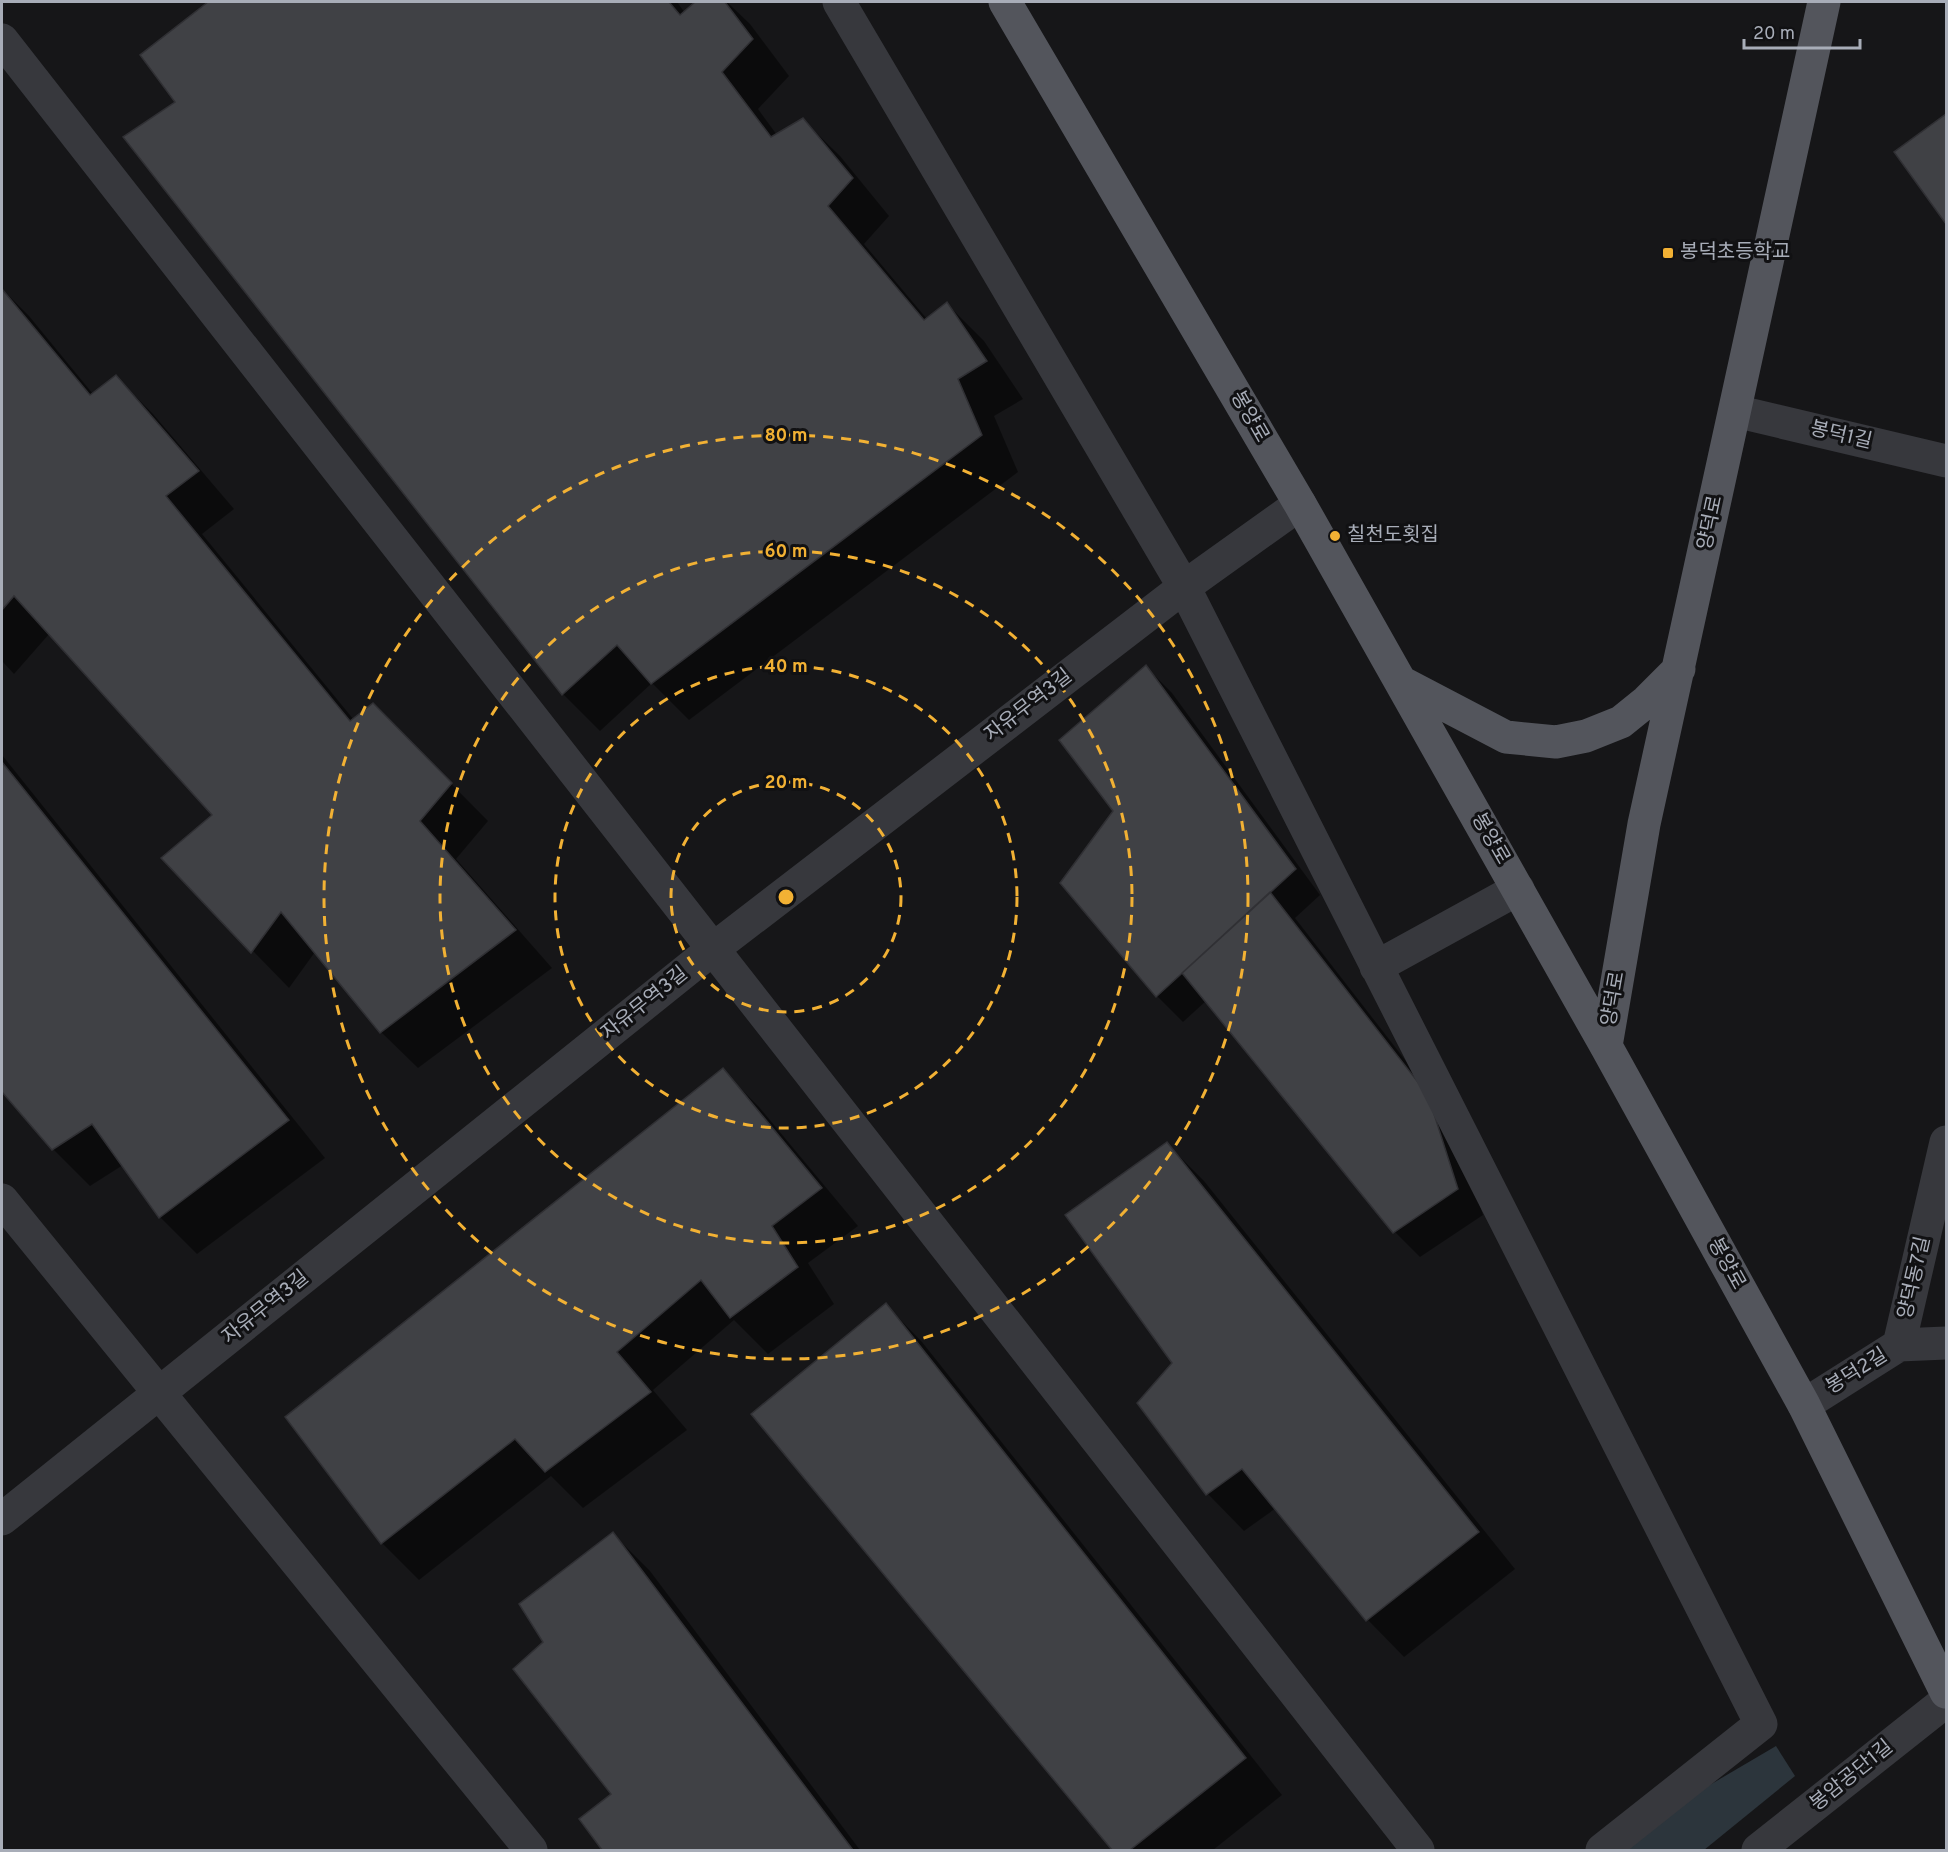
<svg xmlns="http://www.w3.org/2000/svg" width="1948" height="1852" font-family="Overpass,'Noto Sans KR',sans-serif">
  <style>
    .water { fill: #2c353c }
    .shadow { fill: #0007 }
    .building { fill: #404145; stroke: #303034; stroke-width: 1.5 }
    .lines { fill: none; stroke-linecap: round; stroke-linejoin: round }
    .minor { stroke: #37383d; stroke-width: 33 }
    .major { stroke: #53555c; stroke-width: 33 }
    .ring { fill: none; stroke: #f2b134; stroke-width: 3; stroke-dasharray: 10 8 }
    .poi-dot { fill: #f2b134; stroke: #111113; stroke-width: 2 }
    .labels { text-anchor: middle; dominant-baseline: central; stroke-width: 6; stroke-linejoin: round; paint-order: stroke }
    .poi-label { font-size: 20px; fill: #a8adb8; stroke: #111113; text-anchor: start }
    .street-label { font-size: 20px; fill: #a8adb8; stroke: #111113 }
    .centre { fill: #f2b134; stroke: #111113; stroke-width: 3 }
    .ring-label { font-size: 18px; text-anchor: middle; font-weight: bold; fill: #f2b134; stroke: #111113; stroke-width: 6; stroke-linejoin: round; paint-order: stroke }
  </style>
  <rect width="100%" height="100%" fill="#161618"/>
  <!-- water -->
  <path class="water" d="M1776,1746L1795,1776L1704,1850H1606L1623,1836Z"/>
  <!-- shadow -->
  <path class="shadow" d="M210,2H677L685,13L698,2H727L750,24L789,76L758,109L777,135L803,120L840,156L889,216L864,244L927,319L947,304L984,341L1023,399L994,416L1018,472L689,720L652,683L600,731L563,694L125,137L177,103L142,55Z
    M1946,116V222L1896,152Z
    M2,289L29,316L93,394L116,377L153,414L234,509L202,534L354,720L373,705L488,821L456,859L552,968L418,1068L381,1032L315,952L289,988L163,858L214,815L50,633L14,674L2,661Z
    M1146,667L1172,693L1320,895L1295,918L1454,1123L1483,1215L1420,1257L1395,1232L1206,1001L1183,1022L1157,996L1062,883L1115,811Z
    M2,755L325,1158L197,1254L160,1217L123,1165L90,1186L53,1149L2,1090Z
    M722,1070L759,1107L858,1226L808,1263L834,1304L768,1354L734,1320L653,1390L687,1430L583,1508L551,1476L419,1580L382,1543L287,1417Z
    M1167,1144L1204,1181L1515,1569L1404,1657L1368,1620L1276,1508L1244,1531L1208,1494L1139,1403L1174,1363Z
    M886,1305L922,1342L1282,1795L1213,1850H1114L753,1414Z
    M613,1534L650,1571L860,1850H603L581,1819L613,1795L544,1642Z"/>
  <!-- building -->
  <path class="building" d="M208,2H669L680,15L695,2H725L753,39L722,72L771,137L803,118L853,178L828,206L924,320L947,302L987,361L958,379L982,435L651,684L617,645L562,695L123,137L175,102L140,55Z
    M1946,114V224L1894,152Z
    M2,289L90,395L116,375L199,471L166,496L350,721L373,703L452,783L420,821L516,930L380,1033L281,912L251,953L161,858L212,815L14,596L2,610Z
    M1146,665L1296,869L1156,997L1060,883L1113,811L1059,740Z
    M2,762L289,1120L159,1218L92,1124L52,1150L2,1092Z
    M1270,892L1428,1095L1458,1189L1393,1233L1182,973Z
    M723,1068L822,1188L772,1226L798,1267L730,1318L701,1280L617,1352L651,1392L545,1472L515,1439L381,1544L285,1417Z
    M1167,1142L1479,1532L1366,1621L1242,1469L1206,1495L1137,1403L1172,1363L1065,1215Z
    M886,1303L1246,1758L1130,1850H1112L751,1414Z
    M613,1532L853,1850H602L579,1819L611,1794L513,1669L543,1642L519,1604Z"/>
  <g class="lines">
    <!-- minor -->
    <path class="minor" d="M839,2L1184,587L1761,1724L1602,1850
      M2,40L1418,1850
      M1735,411L1946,461
      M1376,967L1518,889
      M2,1200L531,1850
      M1899,1345L1946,1142
      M1804,1405L1899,1345L1946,1343
      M2,1519L713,949L1184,587L1300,504
      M1758,1850L1946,1701"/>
    <!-- major -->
    <path class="major" d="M1005,2L1300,504L1606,1046L1804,1405L1946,1692
      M1401,682L1506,737L1556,742L1586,736L1621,722L1647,701L1679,669
      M1606,1046L1644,824L1824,2"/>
  </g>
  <!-- distance rings -->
  <g class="ring">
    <circle cx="786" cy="897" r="115"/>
    <circle cx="786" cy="897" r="231"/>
    <circle cx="786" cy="897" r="346"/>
    <circle cx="786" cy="897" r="462"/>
  </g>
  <!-- markers -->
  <g class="poi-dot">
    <rect x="1662" y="247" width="12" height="12" rx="3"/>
    <circle cx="1335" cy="536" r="6"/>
  </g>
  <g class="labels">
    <!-- poi labels -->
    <g class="poi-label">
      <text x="1680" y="253">봉덕초등학교</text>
      <text x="1347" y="536">칠천도횟집</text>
    </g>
    <!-- street labels -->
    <g class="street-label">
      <text transform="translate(1249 417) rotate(60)">봉양로</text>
      <text transform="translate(1841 436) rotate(13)">봉덕1길</text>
      <text transform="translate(1711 523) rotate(-78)">양덕로</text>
      <text transform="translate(1029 706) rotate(-38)">자유무역3길</text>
      <text transform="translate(1490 839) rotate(60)">봉양로</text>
      <text transform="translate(1614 999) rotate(-80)">양덕로</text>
      <text transform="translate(645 1004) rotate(-39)">자유무역3길</text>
      <text transform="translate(1726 1264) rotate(61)">봉양로</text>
      <text transform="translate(1915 1278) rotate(-77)">양덕동7길</text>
      <text transform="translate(266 1308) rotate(-39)">자유무역3길</text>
      <text transform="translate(1857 1372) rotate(-32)">봉덕2길</text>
      <text transform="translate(1852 1776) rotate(-39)">봉암공단1길</text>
    </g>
  </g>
  <circle cx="786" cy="897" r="9" class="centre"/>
  <g class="ring-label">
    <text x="786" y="441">80 m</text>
    <text x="786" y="557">60 m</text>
    <text x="786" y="672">40 m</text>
    <text x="786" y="788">20 m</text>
  </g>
  <!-- border -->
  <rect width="1948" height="1852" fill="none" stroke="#a8adb8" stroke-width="6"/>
  <!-- scale -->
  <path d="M1744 39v9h116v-9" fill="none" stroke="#a8adb8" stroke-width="3"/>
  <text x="1753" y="39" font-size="18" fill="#a8adb8" stroke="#111113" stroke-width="4.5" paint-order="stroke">20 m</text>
</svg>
